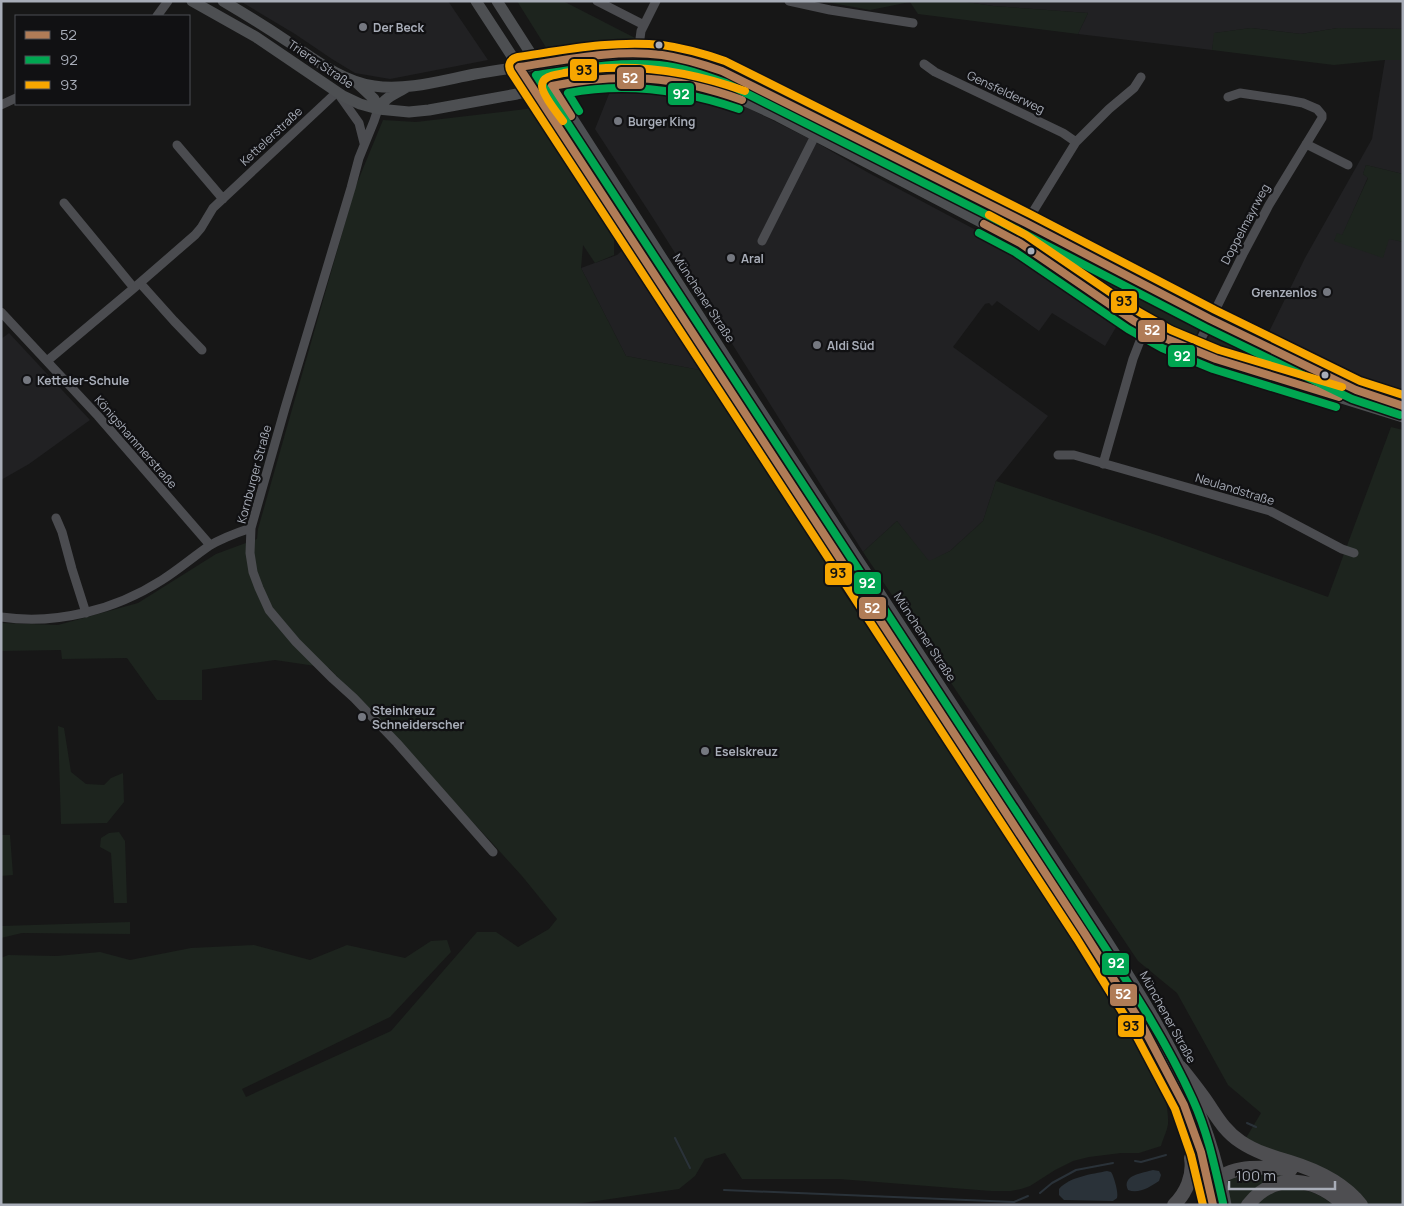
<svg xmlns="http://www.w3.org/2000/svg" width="1404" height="1206" font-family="Manrope,sans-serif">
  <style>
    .built { fill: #212123 }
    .green { fill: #1d241e }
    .water { fill: #2a3239 }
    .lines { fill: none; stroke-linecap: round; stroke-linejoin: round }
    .stream { stroke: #2a3239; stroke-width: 2 }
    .minor { stroke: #4b4c50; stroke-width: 9 }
    .major { stroke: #4d4f52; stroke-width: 11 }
    .highway { stroke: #4e4e51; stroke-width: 14 }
    .bus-1-casing { stroke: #111113; stroke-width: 11 }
    .bus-2-casing { stroke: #111113; stroke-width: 11 }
    .bus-3-casing { stroke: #111113; stroke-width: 11 }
    .bus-1 { stroke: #b07c57; stroke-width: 8 }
    .bus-2 { stroke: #00a651; stroke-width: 8 }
    .bus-3 { stroke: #f7a600; stroke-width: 8 }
    .poi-dot { fill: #757880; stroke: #111113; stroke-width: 2 }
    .bus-dot { fill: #a8adb8; stroke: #111113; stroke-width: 2 }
    .labels { text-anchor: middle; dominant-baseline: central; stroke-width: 4.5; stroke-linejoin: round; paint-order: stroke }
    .poi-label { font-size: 12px; font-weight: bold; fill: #a8adb8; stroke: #111113; text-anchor: start }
    .street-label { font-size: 12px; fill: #a8adb8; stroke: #111113 }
    .line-badge { stroke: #111113; stroke-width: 2 }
    .badge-label { font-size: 14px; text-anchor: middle; font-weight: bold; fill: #fff }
    .pale-badge-label { font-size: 14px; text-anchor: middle; font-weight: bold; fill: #111 }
  </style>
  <rect width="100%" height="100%" fill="#171717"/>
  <!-- built -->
  <path class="built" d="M240,1H448L488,60L390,79L355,73L332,59L295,34Z
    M960,1H1403V29L1338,28L1301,34L1251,28L1215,33L1212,50L1078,34L1088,13L993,6Z
    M1385,60H1403V174L1366,165L1363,174L1368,177L1342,236L1334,240L1383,257L1388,238L1403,242V387L1388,395L1362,385L1325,366L1265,340L1305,258L1372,139Z
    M658,84L683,87L740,104L812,140L867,172L1019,253L1119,322L1105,346L1052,313L1039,331L997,301L992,306L989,303L985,304L953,347L1048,416L996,481L983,521L950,551L929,562L897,521L863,552L653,218L595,129L611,89Z
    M626,247L705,371L626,356L581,268L617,255Z
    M9,333L90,420L29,464L1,480V339Z"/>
  <!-- green -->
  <path class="green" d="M517,1H563L639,40L589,43L547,49Z
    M821,1H960L993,6L1088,13L1078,34L918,14L910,2L870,10Z
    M1251,28L1301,34L1338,28L1403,29V60H1385L1334,65L1212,50L1214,33Z
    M641,58C651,59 662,59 672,60C715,67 766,96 805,116L811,121L812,124L810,127L686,80L570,78L566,68Z
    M539,106V114L614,237V255L595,263L583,245L581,268L626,356L705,371L840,587L1123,1011C1141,1044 1170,1085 1168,1124C1167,1131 1163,1139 1161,1146L1139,1153H1121L1089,1157L1073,1161L1055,1170L1030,1186L1021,1189L1011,1191H991L839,1179H742L725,1153L705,1159L695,1176L679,1189L569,1205H1V958L8,955L57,956L100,952L130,960L191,948L254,945L310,960L347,945L405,958L431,941L447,940L451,952L390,1017L242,1089L246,1097L391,1031L477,932H496L518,947L549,929L557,919L522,876L494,845L329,668L275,660L202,670V700H157L127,658L62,659L61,650L1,651V623L58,625L138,603L216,554L257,539L258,529L355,188L383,120L416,122L526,109Z
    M833,129L1203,320L1192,344L1170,340L1041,256L824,136L828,131Z
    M1366,165L1403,174V242L1389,239L1383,258L1334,241L1337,233L1342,235L1368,178L1363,174Z
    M1215,328L1357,396V399L1203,349L1212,330Z
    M1391,427L1403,430V1205H1368L1358,1192L1246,1138L1261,1113L1228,1085L1177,993L1138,961L863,552L897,521L929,561L950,551L983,521L996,481L1159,536L1328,597Z
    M58,726L64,728L71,772L86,784L104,785L111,778L123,773L124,802L107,823L61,824Z
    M119,832L125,841L127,903H114L111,853L100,847L101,838L109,833Z
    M1,835H10L13,875L1,876Z
    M130,922V934L22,933L1,938V926Z
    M1257,1174L1289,1175L1243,1201L1241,1205H1231L1227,1183L1229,1179Z
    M1289,1188C1309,1190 1318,1193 1334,1205H1255L1271,1193Z"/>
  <!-- water -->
  <path class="water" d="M1153,1170L1159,1171L1161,1175L1159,1181C1150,1187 1139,1194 1128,1190C1121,1175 1143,1173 1153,1170Z
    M1107,1171L1111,1172C1114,1176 1119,1194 1117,1198C1116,1199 1114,1200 1113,1201L1064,1200L1059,1195V1189C1069,1177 1092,1174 1107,1171Z"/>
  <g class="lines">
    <!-- stream -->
    <path class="stream" d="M1247,1123L1256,1127
      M675,1138L690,1168
      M1135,1161L1141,1162L1166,1155
      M724,1190L1014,1202L1028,1196
      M1040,1193L1052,1183L1076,1170L1113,1163"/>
    <!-- minor -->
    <path class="minor" d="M597,1L644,25
      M789,1L830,10L913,23
      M157,16L168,1
      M638,54L641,31L656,1
      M924,64L935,72L1063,133L1076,142
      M1,105L16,98
      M378,109L374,121L359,158L351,188L285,408L251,528L250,553L253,572L259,588L269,610L296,642L333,679L354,698L397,743L493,852
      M1306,144L1348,165
      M177,145L223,199
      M64,203L134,288
      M1026,223L1076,142L1109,109L1134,88L1141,77
      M762,241L823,120
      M140,283L174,321L202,350
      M1,312L98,416L210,545
      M1195,351L1243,254L1269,205L1322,118V115L1317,109L1303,103L1287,100L1240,93L1228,97
      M47,361L134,288L195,235L201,228L213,208L337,92L359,123L364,143
      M1058,455H1074L1270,511L1342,549L1354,553
      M1103,464L1133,359L1145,328
      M56,518L62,532L72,569L86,613
      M1,617C57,625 115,610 162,580C178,570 193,557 209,546C222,538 236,533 251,528"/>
    <!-- major -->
    <path class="major" d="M192,1L256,37L343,96L360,104L378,109L409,112L429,110L517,94L569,82L599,78L660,79L686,83L709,88L741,99L778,116L1008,236L1041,257L1134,321L1167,339L1216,359L1403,417
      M223,1C245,14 266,27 287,41C314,59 341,81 374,86C407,91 443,80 475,74C502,69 530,66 557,62C593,57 631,50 667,56C701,61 732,74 763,89L1026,223L1210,319L1356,390L1403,406
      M476,1L1099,957L1157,1052L1178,1094
      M497,1L735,372L1105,938C1159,1022 1209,1105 1226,1205
      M357,83L374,99L378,109
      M378,109C384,98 396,93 407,87
      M1198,1141L1206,1171L1213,1205"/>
    <!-- highway -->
    <path class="highway" d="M1181,1068C1189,1078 1197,1088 1204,1098C1216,1115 1223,1130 1241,1142C1256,1152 1273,1157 1290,1162C1316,1170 1344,1183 1361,1205
      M1174,1086C1178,1104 1182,1122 1191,1138L1206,1205
      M1210,1188C1226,1162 1265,1168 1291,1169
      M1174,1205C1186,1193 1194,1176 1191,1158
      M1248,1205C1275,1171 1315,1177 1344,1205"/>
    <defs>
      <path id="bus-1" d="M571,116L552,86C621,72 676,76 742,100
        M984,224L1020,243L1134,321L1167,339L1216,359L1339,397
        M1213,1205L1201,1152L1184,1105L1140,1021L1085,934L519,67C566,60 614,49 662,55C682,58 702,64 722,71L1026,223L1210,319L1356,390L1403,406"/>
      <path id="bus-2" d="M579,111L568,93C626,82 684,90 739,109
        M979,233L1015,252L1128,329L1162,348L1213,369L1336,407
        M1223,1203C1215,1168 1208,1133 1193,1100C1166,1040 1129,984 1093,929L536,75C577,69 618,61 659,65C682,67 704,75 726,83L1021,232L1206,328L1352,399L1400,415"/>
      <path id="bus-3" d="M563,121C558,114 541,93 542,85C543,75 557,75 564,73C626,61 687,70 745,91
        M989,215L1026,235L1139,312L1171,330L1219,350L1342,387
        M1203,1205L1191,1155L1175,1109L1131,1026L1077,939L511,72C507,65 510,59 518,57C565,50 614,40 662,45C684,48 705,54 725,61L1030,214L1215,310L1360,381L1403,395"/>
    </defs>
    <!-- bus-1 casing -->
    <use href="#bus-1" class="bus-1-casing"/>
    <!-- bus-2 casing -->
    <use href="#bus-2" class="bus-2-casing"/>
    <!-- bus-3 casing -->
    <use href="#bus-3" class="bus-3-casing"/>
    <!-- bus-1 -->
    <use href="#bus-1" class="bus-1"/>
    <!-- bus-2 -->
    <use href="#bus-2" class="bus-2"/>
    <!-- bus-3 -->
    <use href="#bus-3" class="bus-3"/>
  </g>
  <!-- markers -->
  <g class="poi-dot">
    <circle cx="363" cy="27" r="5"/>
    <circle cx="618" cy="121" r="5"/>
    <circle cx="731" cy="258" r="5"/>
    <circle cx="1327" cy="292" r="5"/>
    <circle cx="817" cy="345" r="5"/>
    <circle cx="27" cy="380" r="5"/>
    <circle cx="362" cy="717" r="5"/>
    <circle cx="705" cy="751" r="5"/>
  </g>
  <g class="bus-dot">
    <circle cx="659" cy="45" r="4.5"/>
    <circle cx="1031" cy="251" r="4.5"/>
    <circle cx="1325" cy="375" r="4.5"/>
  </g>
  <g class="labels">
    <!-- poi labels -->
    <g class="poi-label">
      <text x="373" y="27">Der Beck</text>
      <text x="628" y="121">Burger King</text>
      <text x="741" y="258">Aral</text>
      <text x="1317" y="292" text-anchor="end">Grenzenlos</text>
      <text x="827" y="345">Aldi Süd</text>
      <text x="37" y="380">Ketteler-Schule</text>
      <text x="372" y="710">Steinkreuz<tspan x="372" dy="14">Schneiderscher</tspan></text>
      <text x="715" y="751">Eselskreuz</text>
    </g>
    <!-- street labels -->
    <g class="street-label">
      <text transform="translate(321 64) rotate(34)">Trierer Straße</text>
      <text transform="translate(1006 92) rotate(25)">Gensfelderweg</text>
      <text transform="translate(271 136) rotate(-43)">Kettelerstraße</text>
      <text transform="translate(1245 224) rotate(-62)">Doppelmayrweg</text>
      <text transform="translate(704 298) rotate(57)">Münchener Straße</text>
      <text transform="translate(136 442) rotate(49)">Königshammerstraße</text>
      <text transform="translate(254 474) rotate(-75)">Kornburger Straße</text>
      <text transform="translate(1235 489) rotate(17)">Neulandstraße</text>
      <text transform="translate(925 637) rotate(57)">Münchener Straße</text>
      <text transform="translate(1168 1017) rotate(61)">Münchener Straße</text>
    </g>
  </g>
  <g class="line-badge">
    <rect x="569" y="58" width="29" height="24" rx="5" fill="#f7a600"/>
    <rect x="616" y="66" width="29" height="24" rx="5" fill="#b07c57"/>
    <rect x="667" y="82" width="28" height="24" rx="5" fill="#00a651"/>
    <rect x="1110" y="290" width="28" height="24" rx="5" fill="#f7a600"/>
    <rect x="1137" y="319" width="29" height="24" rx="5" fill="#b07c57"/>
    <rect x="1167" y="344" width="29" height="24" rx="5" fill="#00a651"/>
    <rect x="824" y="562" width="29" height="24" rx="5" fill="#f7a600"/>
    <rect x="853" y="571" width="29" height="24" rx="5" fill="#00a651"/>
    <rect x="858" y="596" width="29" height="24" rx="5" fill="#b07c57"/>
    <rect x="1101" y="952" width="29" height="24" rx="5" fill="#00a651"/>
    <rect x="1109" y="983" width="29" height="24" rx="5" fill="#b07c57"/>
    <rect x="1117" y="1014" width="28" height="24" rx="5" fill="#f7a600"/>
  </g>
  <g class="badge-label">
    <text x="630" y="83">52</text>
    <text x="681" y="99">92</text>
    <text x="1152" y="335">52</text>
    <text x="1182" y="361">92</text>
    <text x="867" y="588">92</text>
    <text x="872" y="613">52</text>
    <text x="1116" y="968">92</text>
    <text x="1123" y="999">52</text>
  </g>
  <g class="pale-badge-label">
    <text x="584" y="75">93</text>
    <text x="1124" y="306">93</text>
    <text x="838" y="578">93</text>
    <text x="1131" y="1031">93</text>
  </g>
  <!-- border -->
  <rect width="1404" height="1206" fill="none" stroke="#a8adb8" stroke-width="5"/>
  <!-- legend -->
  <rect x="15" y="15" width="175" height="90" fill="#111113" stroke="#4d4f55"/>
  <rect x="25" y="31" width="25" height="8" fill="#b07c57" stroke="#4d4f55"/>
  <text x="60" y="40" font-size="15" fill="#a8adb8">52</text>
  <rect x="25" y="56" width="25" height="8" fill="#00a651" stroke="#4d4f55"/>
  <text x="60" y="65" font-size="15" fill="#a8adb8">92</text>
  <rect x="25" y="81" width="25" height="8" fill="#f7a600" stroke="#4d4f55"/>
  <text x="60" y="90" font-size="15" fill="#a8adb8">93</text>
  <!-- scale -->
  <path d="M1229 1181v8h106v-8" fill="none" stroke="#a8adb8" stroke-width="2.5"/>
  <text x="1236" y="1181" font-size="15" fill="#a8adb8" stroke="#111113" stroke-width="4" paint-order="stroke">100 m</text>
</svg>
